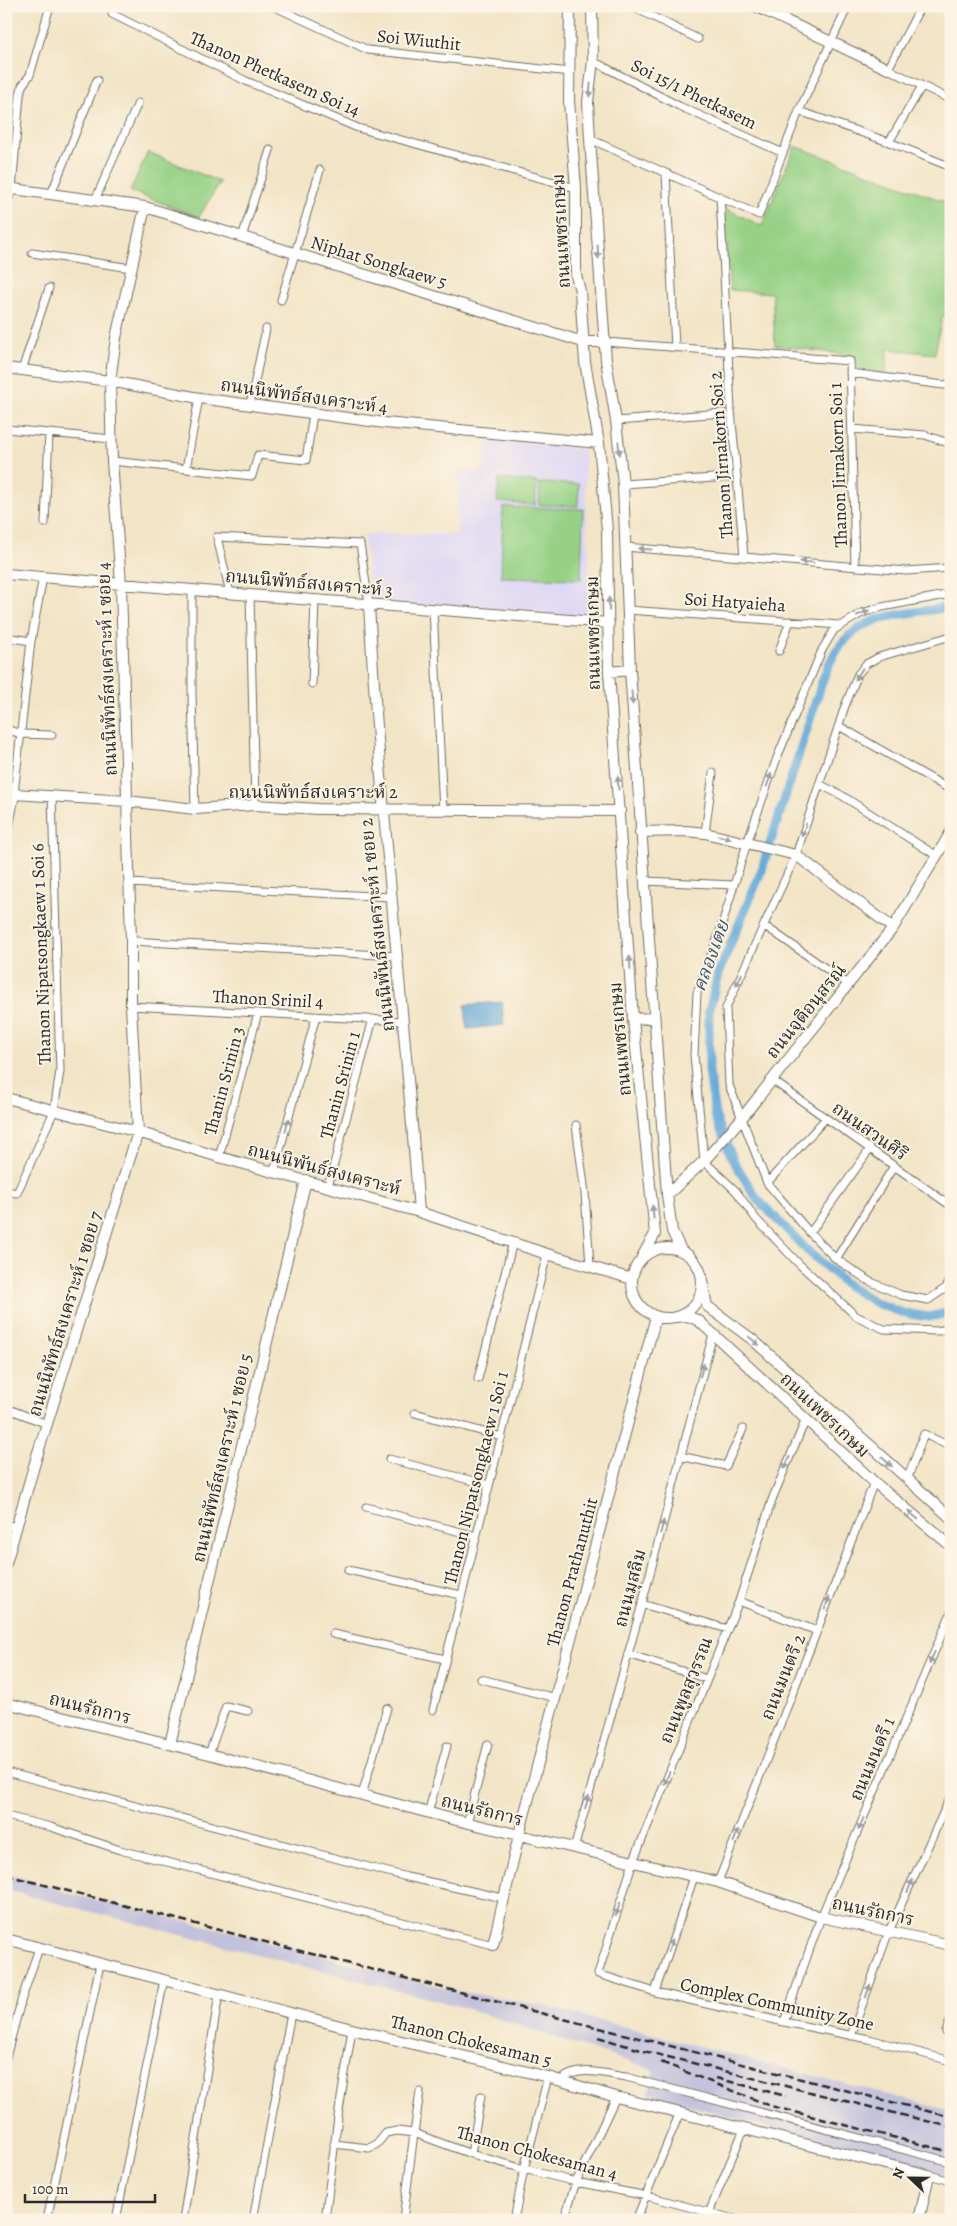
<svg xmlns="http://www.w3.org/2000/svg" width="957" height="2226" font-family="Alegreya,'Noto Serif Thai',serif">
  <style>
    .built { fill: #dcd5f6 }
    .industrial { fill: #c2c1dc }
    .green { fill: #96d185; stroke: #607e58 }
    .water { fill: #64a9d9; stroke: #486a82 }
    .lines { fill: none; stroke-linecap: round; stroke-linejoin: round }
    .canal { stroke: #64a9d9; stroke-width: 9 }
    .street-casing { stroke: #716c61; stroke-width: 9 }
    .secondary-casing { stroke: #716c61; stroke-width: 12 }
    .street { stroke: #fff; stroke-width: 7 }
    .secondary { stroke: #fff; stroke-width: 10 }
    .rail { stroke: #2b2b2b; stroke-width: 2.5; stroke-dasharray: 8 4; stroke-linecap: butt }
    .oneway { fill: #a0a0a0 }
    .labels { text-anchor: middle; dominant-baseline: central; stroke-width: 4; stroke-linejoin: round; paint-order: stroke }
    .street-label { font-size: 18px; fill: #2b2b2b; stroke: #fcf5e5 }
    .water-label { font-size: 19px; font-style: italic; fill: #3f5768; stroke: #fcf5e5 }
  </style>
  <rect width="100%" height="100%" fill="#fcf5e5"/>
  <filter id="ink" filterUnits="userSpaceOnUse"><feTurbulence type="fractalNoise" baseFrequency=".02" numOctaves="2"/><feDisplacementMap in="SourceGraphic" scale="10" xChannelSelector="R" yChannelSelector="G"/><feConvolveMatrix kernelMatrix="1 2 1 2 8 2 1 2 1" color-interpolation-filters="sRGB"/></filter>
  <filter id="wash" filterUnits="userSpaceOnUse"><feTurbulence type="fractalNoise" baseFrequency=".0096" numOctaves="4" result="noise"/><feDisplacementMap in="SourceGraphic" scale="20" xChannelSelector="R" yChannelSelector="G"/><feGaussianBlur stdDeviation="1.12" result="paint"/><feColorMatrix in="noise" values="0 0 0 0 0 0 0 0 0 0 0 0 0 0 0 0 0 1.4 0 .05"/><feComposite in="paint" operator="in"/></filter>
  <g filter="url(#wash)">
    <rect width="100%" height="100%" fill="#f2e4c6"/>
    <!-- built -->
    <path class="built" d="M487,439L584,449L591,620L371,605L364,534H457L459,469L483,472Z"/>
    <!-- industrial -->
    <path class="industrial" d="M6,1873L74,1895L228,1931L456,1991L536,2004L951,2111V2178L648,2094L654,2070L462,2007L6,1890Z"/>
    <!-- green -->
    <path class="green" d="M795,146L951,204V320L942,317L935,354L888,349L886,373L856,369L854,356L775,345L772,293L730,290L724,208L762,226Z
      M148,152L220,182L199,217L130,191Z
      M499,479L537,482L535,505L497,502Z
      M540,483L579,484L578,506L539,505Z
      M503,507L583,509L581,579L501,577Z"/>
    <!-- water -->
    <path class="water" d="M502,1002L504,1025L467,1029L465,1005Z"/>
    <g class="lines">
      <!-- canal -->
      <path class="canal" d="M951,607C888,617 845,612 822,682L761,872L718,974L709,1012V1071L715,1115L733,1160L757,1199L806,1249L848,1286L876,1303L903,1313L929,1317L947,1313L951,1309"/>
    </g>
  </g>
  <g filter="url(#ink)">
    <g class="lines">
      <defs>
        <path id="street" d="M273,6L368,50L570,72
          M631,6L698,39
          M921,6L888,69L951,100
          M112,14L246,81L358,128L576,188
          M593,61L679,106L783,153
          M799,111L889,142L951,167
          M590,139L759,215L799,111L848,6
          M889,142L922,86
          M666,173L675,347
          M51,194L97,80
          M720,196L731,410L744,556
          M95,200L138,103
          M6,207L12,189L20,95L22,86L30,75L50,6
          M242,237L270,150
          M32,253L131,268
          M281,300L320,170
          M605,342L850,361L855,567
          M22,370L49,288
          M850,373L944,385L951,384
          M250,404L266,329
          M616,421L723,413L729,477L623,484
          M6,429L112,439
          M852,429L925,435L951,444
          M112,461L252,476L258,455L306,460L313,414
          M186,469L199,398
          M45,523L49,433
          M625,547L906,571L951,568
          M192,590V693L195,809
          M230,593L217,537L360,544L369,604
          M951,594L882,607L862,613L834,630L822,650L777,758L747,843L719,934L697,993L694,1055L704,1161L736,1191L756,1219L799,1264L856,1316L884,1329L938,1331L951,1328
          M250,595L255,805
          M433,609L443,810
          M627,610L840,625
          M951,636L879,657L866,664L858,674L845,706L796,855L726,1008L729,1085L767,1183L810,1233L836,1259L869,1281L901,1295L928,1300L946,1288L951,1278
          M6,637L31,641
          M779,651L790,621
          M312,684L315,600
          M839,726L951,790
          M6,729L21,734L52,735
          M819,784L841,795L937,856
          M14,794L31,641L43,577
          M705,833L713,773
          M644,881L734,885
          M129,883L391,897
          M765,926L848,984
          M131,941L397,956
          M131,1006L403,1021
          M772,1080L951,1206
          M576,1125L585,1193L590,1266
          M219,1157L258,1013
          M274,1172L316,1016
          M767,1183L826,1118
          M328,1186L373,1019
          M6,1191L17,1193L54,1111L60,1071L52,795
          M810,1233L870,1149
          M836,1259L894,1166
          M478,1379L513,1242
          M6,1408L47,1424
          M415,1413L502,1437
          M806,1419L773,1497L739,1601L633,1862L598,1974L655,1992L784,2022L869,2039L951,2061
          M680,1456L726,1466L743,1429
          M389,1459L489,1485
          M907,1480L924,1434L951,1447
          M366,1507L476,1536
          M6,1524L16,1527
          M348,1570L461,1595
          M739,1601L817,1631
          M642,1604L728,1629
          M333,1634L445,1659
          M628,1654L707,1679
          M481,1679L556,1698
          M433,1710L547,1254
          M209,1754L226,1706L248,1711
          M6,1772L407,1877L503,1898
          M362,1795L387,1708
          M428,1813L447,1746
          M6,1816L51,1827L120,1850L493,1945
          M467,1823L488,1744
          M574,1849L642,1604L713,1334
          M718,1882L817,1631L874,1482
          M655,1992L694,1877
          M784,2022L821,1917L951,1613
          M946,2032L951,2018
          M851,2036L889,1931L951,1796
          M6,2057L22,1998L39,1948
          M561,2080C578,2065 606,2074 626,2077L951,2162
          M334,2144L369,2148L377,2144L386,2133L397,2131L414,2133L420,2092
          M471,2154L481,2096
          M929,2175L951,2181
          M564,2219L576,2182L616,2097
          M47,2220L100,1964
          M116,2220L164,1980
          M183,2220L219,1994
          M253,2220L291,2013
          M325,2220L338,2117L352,2029
          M403,2220L414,2133L471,2154L524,2169L576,2182L647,2196L738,2220
          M514,2220L524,2169L548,2077
          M636,2220L680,2112
          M706,2220L744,2129"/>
        <path id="secondary" d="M570,6L569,101L576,188V275L580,291L585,362L599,443L607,530L609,672L633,1019L655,1234L642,1257
          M592,6L593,61L588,102L590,139L606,360L616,421L623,484L630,670L667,1195L672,1231L681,1250
          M755,6L888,69
          M6,188L145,207L583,342H605
          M6,368L110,381L199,398L385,423L599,443
          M6,574L250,595L609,623
          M369,604C380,807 404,1009 419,1212
          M609,672L630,670
          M6,792L14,794L127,801L195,809L255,805L318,809L620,811
          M640,832L686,831L705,833L796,855L893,928
          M6,835L14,794
          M633,1019L654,1018
          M6,1098L138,1132L219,1157L419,1212L547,1254L632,1279
          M667,1195L704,1161L741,1119L893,928L951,832
          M632 1283a35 35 0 1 1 70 0a35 35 0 1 1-70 0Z
          M702,1281L707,1306L753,1340L951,1518
          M675,1317L688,1316L699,1321L874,1482L951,1546
          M6,1563L36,1459L138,1132L131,1006V941L121,584L112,461L110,381L116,338L145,207
          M6,1703L209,1754L452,1819L718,1882L821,1917L951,1945
          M170,1744L306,1180
          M6,1939L352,2029L548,2077L616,2097L929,2175L919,2220
          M493,1945L519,1835L656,1316"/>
      </defs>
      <!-- street casing -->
      <use href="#street" class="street-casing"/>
      <!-- secondary casing -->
      <use href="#secondary" class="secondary-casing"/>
      <!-- street -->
      <use href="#street" class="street"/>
      <!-- secondary -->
      <use href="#secondary" class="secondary"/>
      <!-- rail -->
      <path class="rail" d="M6,1875L552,2016L951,2117
        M598,2037L644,2051L951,2127
        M661,2062L771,2106L951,2152
        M716,2078L786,2096"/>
    </g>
    <!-- one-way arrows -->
    <defs><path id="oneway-solid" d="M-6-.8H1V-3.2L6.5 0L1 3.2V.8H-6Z" transform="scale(1.25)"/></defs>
    <g class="oneway">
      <use href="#oneway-solid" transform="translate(590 90) rotate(96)"/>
      <use href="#oneway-solid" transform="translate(598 252) rotate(86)"/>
      <use href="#oneway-solid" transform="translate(619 448) rotate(84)"/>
      <use href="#oneway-solid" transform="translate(645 549) rotate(-176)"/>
      <use href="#oneway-solid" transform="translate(807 562) rotate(-175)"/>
      <use href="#oneway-solid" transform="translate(609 604) rotate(-91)"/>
      <use href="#oneway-solid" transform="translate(863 613) rotate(-22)"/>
      <use href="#oneway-solid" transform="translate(859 674) rotate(122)"/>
      <use href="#oneway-solid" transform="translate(632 698) rotate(86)"/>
      <use href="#oneway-solid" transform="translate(769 780) rotate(-70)"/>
      <use href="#oneway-solid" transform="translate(618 783) rotate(-94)"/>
      <use href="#oneway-solid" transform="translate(804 830) rotate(108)"/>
      <use href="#oneway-solid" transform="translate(724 837) rotate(13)"/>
      <use href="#oneway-solid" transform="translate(630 963) rotate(-94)"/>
      <use href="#oneway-solid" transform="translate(739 980) rotate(115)"/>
      <use href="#oneway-solid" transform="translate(287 1125) rotate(-75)"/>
      <use href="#oneway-solid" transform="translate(653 1212) rotate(-96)"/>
      <use href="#oneway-solid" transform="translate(754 1341) rotate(40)"/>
      <use href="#oneway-solid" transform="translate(702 1370) rotate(-74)"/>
      <use href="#oneway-solid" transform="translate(887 1462) rotate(42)"/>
      <use href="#oneway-solid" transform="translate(787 1463) rotate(113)"/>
      <use href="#oneway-solid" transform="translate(913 1515) rotate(-140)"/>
      <use href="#oneway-solid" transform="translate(662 1527) rotate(-76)"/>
      <use href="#oneway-solid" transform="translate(827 1603) rotate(-71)"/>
      <use href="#oneway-solid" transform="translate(932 1658) rotate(113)"/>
      <use href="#oneway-solid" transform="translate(667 1778) rotate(112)"/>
      <use href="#oneway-solid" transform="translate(587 1802) rotate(-74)"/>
      <use href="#oneway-solid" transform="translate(861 1824) rotate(113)"/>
      <use href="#oneway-solid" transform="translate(736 1836) rotate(-68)"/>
      <use href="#oneway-solid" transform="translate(910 1886) rotate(-66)"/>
      <use href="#oneway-solid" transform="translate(618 1909) rotate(108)"/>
      <use href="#oneway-solid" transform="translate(670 1946) rotate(-71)"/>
      <use href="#oneway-solid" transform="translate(868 1991) rotate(-70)"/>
    </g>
  </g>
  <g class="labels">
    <!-- street labels -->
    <g class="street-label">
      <text transform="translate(419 40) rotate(6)">Soi Wiuthit</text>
      <text transform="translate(275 74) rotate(24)">Thanon Phetkasem Soi 14</text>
      <text transform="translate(694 94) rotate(26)">Soi 15/1 Phetkasem</text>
      <text transform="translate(561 231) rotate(-93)">ถนนเพชรเกษม</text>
      <text transform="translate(379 262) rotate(17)">Niphat Songkaew 5</text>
      <text transform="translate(304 396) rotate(8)">ถนนนิพัทธ์สงเคราะห์ 4</text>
      <text transform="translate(721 455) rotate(-94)">Thanon Jirnakorn Soi 2</text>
      <text transform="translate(838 465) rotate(-92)">Thanon Jirnakorn Soi 1</text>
      <text transform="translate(309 583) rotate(5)">ถนนนิพัทธ์สงเคราะห์ 3</text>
      <text transform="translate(735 602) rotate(4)">Soi Hatyaieha</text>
      <text transform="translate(593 633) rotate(-91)">ถนนเพชรเกษม</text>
      <text transform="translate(107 669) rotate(-92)">ถนนนิพัทธ์สงเคราะห์ 1 ซอย 4</text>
      <text x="313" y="792">ถนนนิพัทธ์สงเคราะห์ 2</text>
      <text transform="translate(377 925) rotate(-96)">ถนนนิพันธ์สงเคราะห์ 1 ซอย 2</text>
      <text transform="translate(41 954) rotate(-92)">Thanon Nipatsongkaew 1 Soi 6</text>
      <text transform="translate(268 999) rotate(3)">Thanon Srinil 4</text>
      <text transform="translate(806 1011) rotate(-51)">ถนนจุติอนุสรณ์</text>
      <text transform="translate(620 1039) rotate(-95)">ถนนเพชรเกษม</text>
      <text transform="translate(224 1081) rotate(-75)">Thanin Srinin 3</text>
      <text transform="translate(340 1085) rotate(-75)">Thanin Srinin 1</text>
      <text transform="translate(870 1131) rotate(35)">ถนนสวนศิริ</text>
      <text transform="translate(324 1169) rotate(15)">ถนนนิพันธ์สงเคราะห์</text>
      <text transform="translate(65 1314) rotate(-73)">ถนนนิพัทธ์สงเคราะห์ 1 ซอย 7</text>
      <text transform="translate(825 1415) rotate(43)">ถนนเพชรเกษม</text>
      <text transform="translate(222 1458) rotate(-77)">ถนนนิพัทธ์สงเคราะห์ 1 ซอย 5</text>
      <text transform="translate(476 1478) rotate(-76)">Thanon Nipatsongkaew 1 Soi 1</text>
      <text transform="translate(572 1572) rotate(-75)">Thanon Prathanuthit</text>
      <text transform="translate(630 1588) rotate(-75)">ถนนมุสลิม</text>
      <text transform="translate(783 1677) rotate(-68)">ถนนมนตรี 2</text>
      <text transform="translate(686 1690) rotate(-68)">ถนนพูลสุวรรณ</text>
      <text transform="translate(90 1708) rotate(14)">ถนนรัถการ</text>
      <text transform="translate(872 1759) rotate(-67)">ถนนมนตรี 1</text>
      <text transform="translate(482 1810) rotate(14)">ถนนรัถการ</text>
      <text transform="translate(873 1911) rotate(12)">ถนนรัถการ</text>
      <text transform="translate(777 2004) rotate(12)">Complex Community Zone</text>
      <text transform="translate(471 2041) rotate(14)">Thanon Chokesaman 5</text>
      <text transform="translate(537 2153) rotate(15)">Thanon Chokesaman 4</text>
    </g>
    <!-- water labels -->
    <g class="water-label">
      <text transform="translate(711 956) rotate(-70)">คลองเตย</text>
    </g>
  </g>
  <!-- margin -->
  <rect width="957" height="2226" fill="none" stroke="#fcf5e5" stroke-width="25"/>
  <!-- north arrow -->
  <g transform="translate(910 2178) rotate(292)" stroke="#fcf5e5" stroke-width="4" paint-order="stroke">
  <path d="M0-4L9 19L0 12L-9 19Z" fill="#2b2b2b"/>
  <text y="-8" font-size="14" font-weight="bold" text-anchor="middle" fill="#2b2b2b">N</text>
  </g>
  <!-- scale -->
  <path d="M25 2194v8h130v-8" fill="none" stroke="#2b2b2b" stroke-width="2.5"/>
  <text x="32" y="2194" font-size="15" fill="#2b2b2b" stroke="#fcf5e5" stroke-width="4" paint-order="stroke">100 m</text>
</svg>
